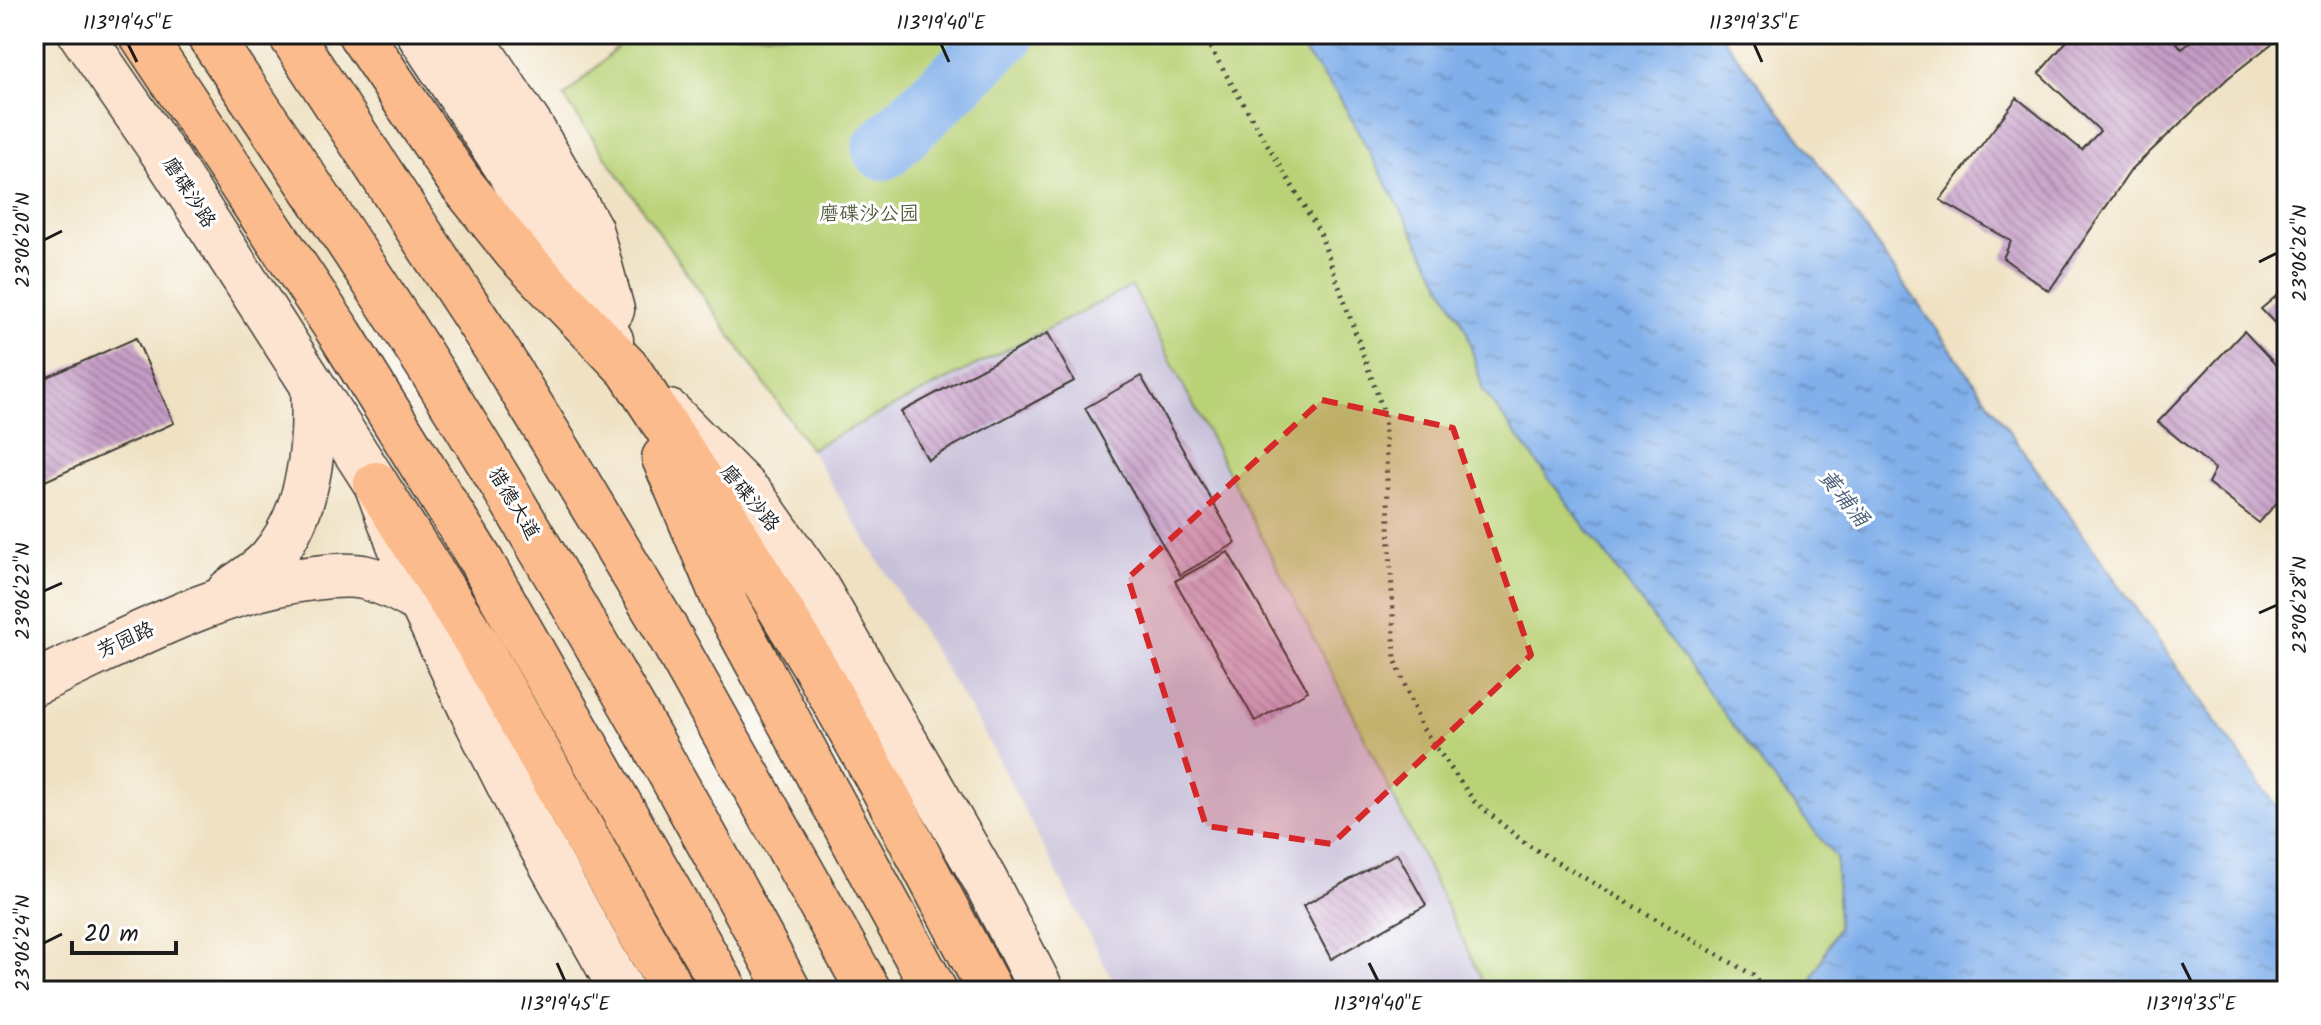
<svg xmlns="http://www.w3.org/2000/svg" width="2321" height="1025" font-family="Kalam,'LXGW WenKai TC',sans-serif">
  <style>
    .industrial { fill: #c7c0d9 }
    .green { fill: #bad277; stroke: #6b774a; stroke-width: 2 }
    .water { fill: url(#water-ripples); stroke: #4e6683; stroke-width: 2 }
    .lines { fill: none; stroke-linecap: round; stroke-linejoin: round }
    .river { stroke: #80afea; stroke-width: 62 }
    .building { fill: url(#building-back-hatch) }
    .secondary-casing { stroke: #3c3a35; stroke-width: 47 }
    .highway-casing { stroke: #3c3a35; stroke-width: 47 }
    .path { stroke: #3c3a35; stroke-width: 5; stroke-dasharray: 2 6; stroke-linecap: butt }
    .secondary { stroke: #fde4d1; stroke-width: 44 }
    .highway { stroke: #fbbb8c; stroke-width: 44 }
    .marked { fill: #d62828; fill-opacity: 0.2; stroke: #d62828; stroke-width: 6; stroke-dasharray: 16 10; stroke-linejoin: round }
    .ticks { fill: none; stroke: #1c1c1c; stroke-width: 3 }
    .labels { text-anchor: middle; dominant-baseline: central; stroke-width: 6; stroke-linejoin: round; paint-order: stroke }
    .street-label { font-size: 20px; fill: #1c1c1c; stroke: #fff }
    .park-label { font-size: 20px; fill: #535c3c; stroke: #fff }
    .water-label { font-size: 22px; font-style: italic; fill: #495e79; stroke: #fff }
    .neatline { fill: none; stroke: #1c1c1c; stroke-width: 3 }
    .ticks-label { font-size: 20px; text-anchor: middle; fill: #1c1c1c }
  </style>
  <defs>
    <pattern id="water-ripples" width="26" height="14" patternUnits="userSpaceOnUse" patternTransform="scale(2)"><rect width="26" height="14" fill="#80afea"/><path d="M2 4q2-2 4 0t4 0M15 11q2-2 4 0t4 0" fill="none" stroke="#688ebd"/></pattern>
    <pattern id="building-back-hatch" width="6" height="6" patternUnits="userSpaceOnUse" patternTransform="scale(2)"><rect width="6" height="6" fill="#c49bc5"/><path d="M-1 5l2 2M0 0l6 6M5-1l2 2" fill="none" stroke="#9e7e9f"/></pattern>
  </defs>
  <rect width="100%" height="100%" fill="#fff"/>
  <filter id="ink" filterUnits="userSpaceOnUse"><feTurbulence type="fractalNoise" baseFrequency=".0125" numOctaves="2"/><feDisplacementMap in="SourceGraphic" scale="16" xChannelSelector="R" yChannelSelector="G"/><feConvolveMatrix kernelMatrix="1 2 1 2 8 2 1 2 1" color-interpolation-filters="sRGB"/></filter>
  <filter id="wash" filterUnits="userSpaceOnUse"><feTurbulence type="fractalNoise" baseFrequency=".006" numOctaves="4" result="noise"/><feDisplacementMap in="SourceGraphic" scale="32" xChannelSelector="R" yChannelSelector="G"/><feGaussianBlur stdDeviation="1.8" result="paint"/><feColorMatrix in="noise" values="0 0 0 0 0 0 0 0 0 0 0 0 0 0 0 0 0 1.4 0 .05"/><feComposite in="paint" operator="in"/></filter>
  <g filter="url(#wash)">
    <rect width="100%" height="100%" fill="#efe1c2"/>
    <!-- industrial -->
    <path class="industrial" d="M1131,286L1355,718L1482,980L1478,991H1118L985,734L810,449Z"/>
    <!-- green -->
    <path class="green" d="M632,34H1290L1339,96L1466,329L1483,390L1770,775L1837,858L1838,927L1813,977L1816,991H1478L1482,980L1355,718L1132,286L810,449L564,97Z"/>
    <!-- water -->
    <path class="water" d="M1290,34H1720L1806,146L2287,821V991H1816L1813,977L1838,927L1836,858L1770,775L1483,390L1466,329L1339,96Z"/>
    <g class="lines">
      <!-- river -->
      <path class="river" d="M883,149L1004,34"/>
    </g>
    <g id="blocks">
      <!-- building -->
      <path class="building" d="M2073,34H2170L2182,49L2200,34H2284L2228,78L2131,170L2049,291L2003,258L2011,241L1940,200L2017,98L2082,150L2100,131L2039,73Z
        M2287,287V336L2261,309Z
        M2244,331L2287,377V491L2259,523L2208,483L2215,469L2158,422Z
        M1048,333L1074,381L928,460L901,412Z
        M136,338L174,423L34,486V383Z
        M1141,376L1236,543L1180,575L1085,408Z
        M1228,552L1308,691L1255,721L1175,581Z
        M1397,853L1426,905L1331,959L1303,906Z"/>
    </g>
  </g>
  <g filter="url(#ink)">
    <use href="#blocks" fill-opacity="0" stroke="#3c3a35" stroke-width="2"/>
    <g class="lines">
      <defs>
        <path id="secondary" d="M81,34L169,162L376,484L421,602L478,724L528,823L622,991
          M419,34L509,171L611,340
          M469,34L533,130L590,229L612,310
          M669,412L754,498L816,586L985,880L1042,991
          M229,591C242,581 258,572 269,560C310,514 316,447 313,388
          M34,683C123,643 217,589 314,578C330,576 348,574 363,577C388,583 414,597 434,612"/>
        <path id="highway" d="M141,34L341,335L481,561L726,991
          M208,34C312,187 416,341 512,501C608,662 701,825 789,991
          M290,34L500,355L561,454L663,624L869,991
          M360,34L460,182L516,252L629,370L724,515L813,664L884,790L990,991
          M664,458L727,607L935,991
          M376,484L477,643L673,991"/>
      </defs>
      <!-- secondary casing -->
      <use href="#secondary" class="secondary-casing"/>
      <!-- highway casing -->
      <use href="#highway" class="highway-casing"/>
      <!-- path -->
      <path class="path" d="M1202,34L1320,233L1384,413L1395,659L1421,726L1474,801L1526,844L1753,975L1764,991"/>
      <!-- secondary -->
      <use href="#secondary" class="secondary"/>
      <!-- highway -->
      <use href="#highway" class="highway"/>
    </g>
  </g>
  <!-- marked area -->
  <path class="marked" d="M1322,400L1453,428L1531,655L1332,844L1206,826L1128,578Z"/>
  <!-- ticks -->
  <path class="ticks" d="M128,44L137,62M941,44L949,62M1754,44L1762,62M44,240L62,231M2259,262L2277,253M44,591L62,583M2259,613L2277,605M44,943L62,934M557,963L565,981M1369,963L1378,981M2182,963L2191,981"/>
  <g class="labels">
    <!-- street labels -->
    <g class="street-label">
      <text transform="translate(188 193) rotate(57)">磨碟沙路</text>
      <text transform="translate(749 499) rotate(50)">磨碟沙路</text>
      <text transform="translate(513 504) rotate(59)">猎德大道</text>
      <text transform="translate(126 641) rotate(-24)">芳园路</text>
    </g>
    <!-- park labels -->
    <g class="park-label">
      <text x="869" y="215">磨碟沙公园</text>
    </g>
    <!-- water labels -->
    <g class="water-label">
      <text transform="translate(1843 499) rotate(51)">黄埔涌</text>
    </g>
  </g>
  <!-- margin -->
  <rect width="2321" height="1025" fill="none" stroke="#fff" stroke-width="88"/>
  <!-- scale -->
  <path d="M72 941v12h104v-12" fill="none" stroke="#1c1c1c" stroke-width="4"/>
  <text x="84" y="941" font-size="24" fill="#1c1c1c" stroke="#ffffff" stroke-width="6" paint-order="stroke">20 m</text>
  <rect x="44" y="44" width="2233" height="937" class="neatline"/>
  <g class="ticks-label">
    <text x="128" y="29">113°19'45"E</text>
    <text x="941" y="29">113°19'40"E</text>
    <text x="1754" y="29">113°19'35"E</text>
    <text transform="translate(22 240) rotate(-90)" y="7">23°06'20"N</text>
    <text transform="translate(2299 253) rotate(-90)" y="7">23°06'26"N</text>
    <text transform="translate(22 591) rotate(-90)" y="7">23°06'22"N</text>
    <text transform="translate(2299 605) rotate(-90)" y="7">23°06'28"N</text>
    <text transform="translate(22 943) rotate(-90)" y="7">23°06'24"N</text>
    <text x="565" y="1010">113°19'45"E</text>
    <text x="1378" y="1010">113°19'40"E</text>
    <text x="2191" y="1010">113°19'35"E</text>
  </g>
</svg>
